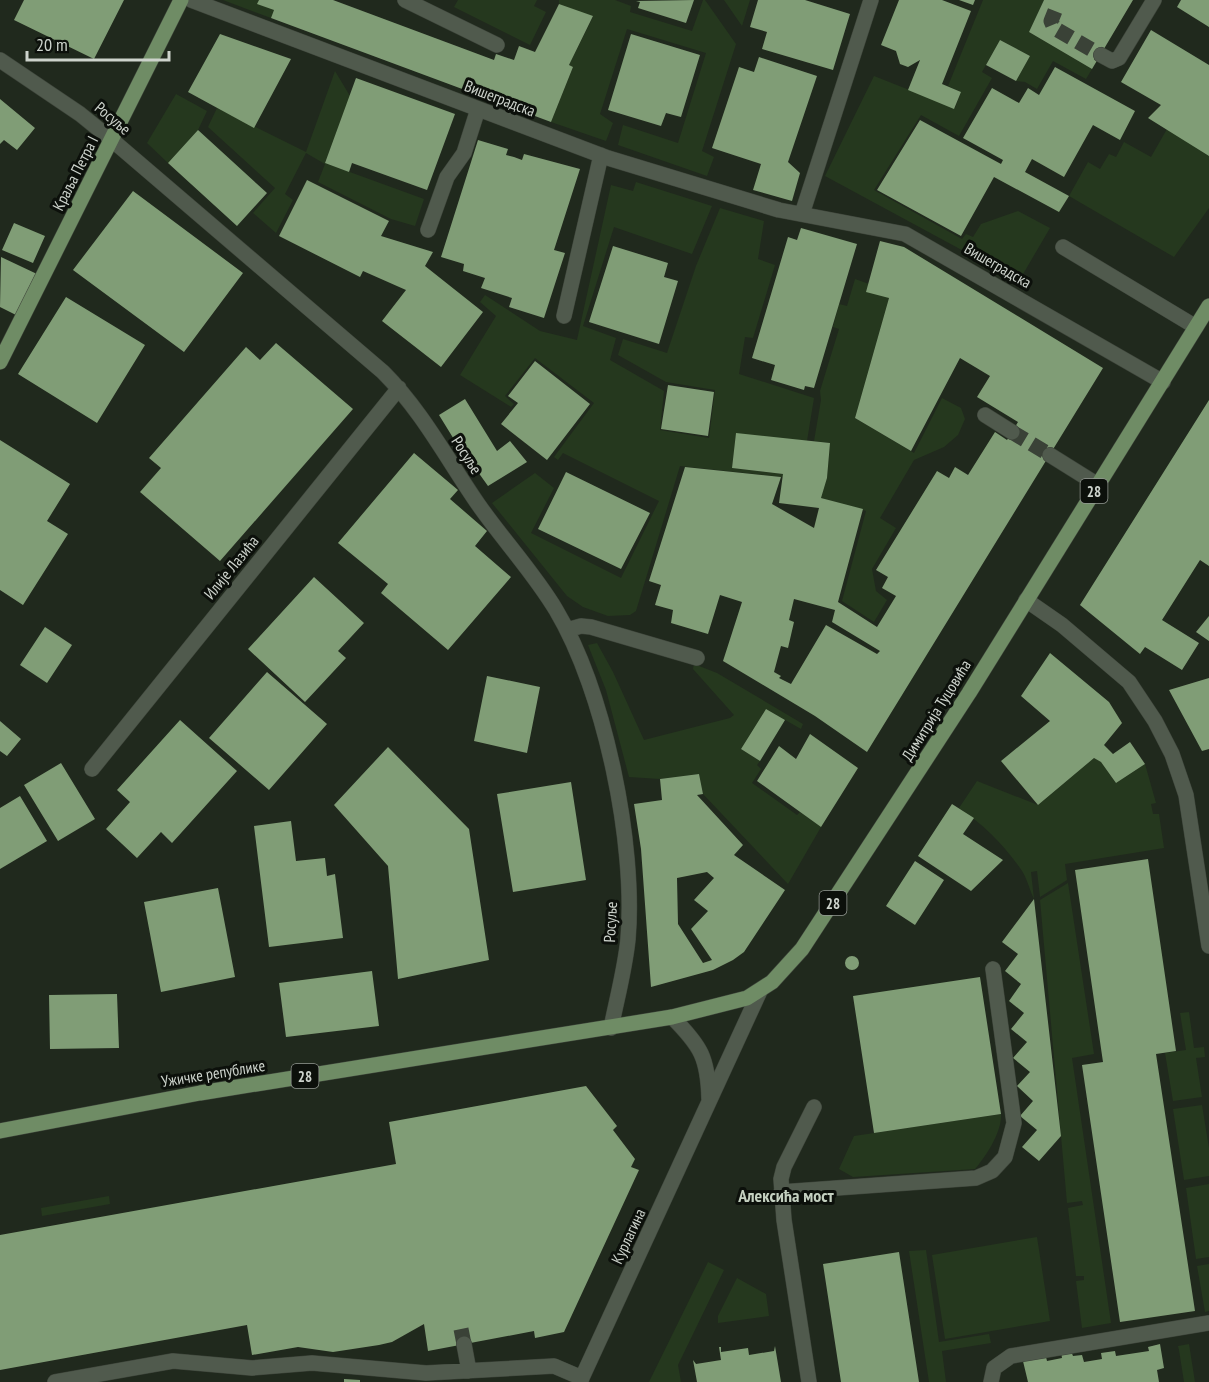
<svg xmlns="http://www.w3.org/2000/svg" width="1209" height="1382" font-family="'PT Sans Narrow',sans-serif">
  <style>
    .green { fill: #25381e }
    .building { fill: #809d76; fill-rule: evenodd }
    .lines { fill: none; stroke-linecap: round; stroke-linejoin: round }
    .minor-tunnel { stroke: #3a4237; stroke-width: 15; stroke-dasharray: 15 8; stroke-linecap: butt }
    .minor-casing { stroke: #3d443a; stroke-width: 16 }
    .major-casing { stroke: #3d443a; stroke-width: 16 }
    .minor { stroke: #505a4d; stroke-width: 15 }
    .major { stroke: #6f8c65; stroke-width: 15 }
    .labels { text-anchor: middle; dominant-baseline: central; stroke-width: 6; stroke-linejoin: round; paint-order: stroke }
    .shield { fill: #0c100b; stroke: #939892; stroke-width: 1.5 }
    .shield-label { font-size: 15px; font-weight: bold; fill: #cdd3cc }
    .street-label { font-size: 16px; fill: #cdd3cc; stroke: #0c100b }
    .neighbourhood-label { font-size: 18px; font-weight: bold; fill: #c4d0c0; stroke: #0c100b }
  </style>
  <rect width="100%" height="100%" fill="#20291d"/>
  <!-- green -->
  <path class="green" d="M223,0H259L258,3L274,10L271,18Z
    M458,0H537L534,6L546,12L530,45L454,7Z
    M559,0H615L631,6L630,12L692,31L703,0H705L736,44L702,151L714,157L707,176L618,145L623,125L678,143L706,53L627,29L600,114L613,123L606,141L551,122L573,67L569,65L593,17L559,4Z
    M724,0H750L742,26Z
    M983,0H1044L1029,32L1092,69L1086,79L1053,61L1037,89L1025,82L1016,81L1030,56L1000,40L982,72L992,78L959,136L921,115L874,190L962,239L966,234L973,237L981,224L1018,211L1050,228L1019,281L825,176L874,76L955,108L961,92L948,86Z
    M335,71L350,96L325,163L424,199L415,226L391,219L318,182L325,164L306,153L285,194L293,200L276,233L253,213L275,188L208,127L217,108L306,152Z
    M176,94L207,111L198,130L168,163L147,143Z
    M1167,129L1209,156V208L1174,257L1069,196L1088,162L1100,169L1109,154L1116,157L1124,142L1151,157Z
    M636,182L712,206L692,254L614,227L583,326L616,338L610,360L664,391L660,430L709,438L715,390L666,382L618,355L623,339L667,353L696,266L720,208L764,221L758,259L775,265L753,338L745,337L739,374L814,398L807,441L736,434L732,468L783,474V477L680,466L636,611L630,615L608,616L583,607L567,596L492,503L535,473L554,488L531,533L621,578L659,501L563,453L558,460L554,457L594,403L535,358L505,396L514,404L511,407L460,375L496,316L480,302L485,295L540,331L577,340L611,185L633,191Z
    M855,279L869,284L889,298L855,418L914,453L942,398L961,408L965,419L958,435L944,447L914,460L880,518L896,528L872,569L876,591L887,600L874,622L842,601L866,511L821,498L827,478L830,443L814,441L821,400L820,391L839,329L833,327L839,304L847,306Z
    M597,643L613,672L644,740L730,718L734,715L693,669L694,664L717,673L803,724L801,729L766,709L741,749L760,761L757,765L761,769L752,783L797,815L800,812L821,827L788,884L703,794L699,774L660,779L629,777L606,690L588,645Z
    M1094,758L1101,762L1116,783L1145,764L1156,803L1151,804L1153,814H1159L1164,848L1065,864L1067,880L1040,897L1037,871L1031,872L1034,899C1029,889 1027,877 1020,868C1003,844 984,825 959,808L977,781L1038,805Z
    M1068,883L1094,1054L1072,1058L1111,1323L1082,1328L1076,1281L1084,1280V1276H1076L1068,1208L1083,1205L1082,1201L1067,1203L1040,900Z
    M1189,1012L1194,1048L1204,1047L1205,1057L1196,1058L1202,1097L1173,1101L1165,1053L1186,1050L1180,1013Z
    M1202,1105L1209,1148V1176L1184,1180L1173,1109Z
    M1001,1114C1002,1132 986,1156 975,1169L853,1177L839,1169L854,1136Z
    M1209,1184V1257L1196,1259L1186,1188Z
    M109,1196L110,1204L42,1216L41,1208Z
    M1037,1237L1050,1321L945,1339L932,1255Z
    M926,1250L939,1342L989,1334L991,1343L942,1351L946,1382H929L909,1251Z
    M708,1262L724,1270L678,1365L681,1382H649Z
    M1209,1264V1311L1205,1312L1197,1266Z
    M737,1278L766,1294L769,1316L718,1323V1316Z
    M1189,1344L1195,1382H1184L1179,1350L1178,1346Z"/>
  <!-- building -->
  <path class="building" d="M24,0H124L94,59L14,20Z
    M259,0H333L494,60L496,54L514,60L519,46L535,52L559,4L593,16L569,65L573,67L551,122L271,18L274,10L257,4Z
    M694,0L686,23L638,8L640,2L636,1Z
    M758,0H805L850,14L833,70L762,49L767,32L750,27Z
    M899,0H942L971,11L942,84L961,92L954,109L908,90L920,60L908,67L900,64L896,51L881,45Z
    M959,0H975L973,5Z
    M1044,0H1133L1092,69L1029,32Z
    M1181,0H1209V27L1177,7Z
    M1151,30L1209,65V156L1148,118L1161,105L1121,82Z
    M220,34L291,59L254,128L188,92Z
    M631,34L700,55L681,117L666,113L661,126L608,110Z
    M1000,40L1030,56L1016,81L986,65Z
    M759,57L817,76L788,162L800,173L792,201L753,190L761,164L712,148L739,67L754,72Z
    M1055,67L1135,111L1120,140L1093,125L1064,177L1032,159L1025,172L1069,196L1059,212L994,177L961,236L877,190L920,120L1001,164L1003,160L963,138L992,88L1019,103L1028,88L1039,95Z
    M356,78L455,114L427,190L352,163L349,172L325,163Z
    M0,99L35,128L17,150L4,140L0,144Z
    M198,130L267,193L237,226L168,163Z
    M478,140L508,149L506,155L514,157L522,160L524,154L580,169L554,250L565,253L544,318L509,307L512,298L481,288L485,278L463,271L464,264L441,257Z
    M307,180L389,221L381,236L433,252L425,266L483,312L441,367L382,321L406,290L363,271L360,277L279,236Z
    M133,191L243,273L184,352L73,270Z
    M14,223L45,236L33,263L2,250Z
    M801,228L857,244L814,388L805,386L804,390L771,380L775,365L752,358L788,237L797,240Z
    M880,241L904,247L1103,368L867,752L815,716L723,661L742,602L720,595L708,634L671,623L673,610L655,605L661,585L649,581L685,467L781,477L772,504L814,528L819,508L779,503L783,474L732,468L736,433L830,443L827,478L821,498L863,509L838,602L877,627L896,596L882,588L888,577L876,570L937,471L949,478L955,467L968,475L995,432L1007,440L1012,432L1018,422L977,397L990,376L960,358L911,451L855,418L889,298L866,292ZM794,599L835,610L832,622L880,651L877,654L826,625L791,684L779,678L781,676L774,672L781,646L788,648L794,622L789,620Z
    M613,246L668,263L664,277L678,281L659,344L589,322Z
    M1,257L37,274L18,316L0,307Z
    M66,297L145,345L97,423L18,374Z
    M276,343L353,409L220,561L140,492L161,468L149,458L246,347L260,360Z
    M535,361L590,404L547,460L501,424L518,403L508,396Z
    M668,385L714,392L708,436L661,429Z
    M465,399L497,451L510,441L527,462L488,486L473,465L471,467L439,415Z
    M1209,400V566L1200,560L1162,620L1199,643L1182,670L1145,647L1140,654L1080,605Z
    M0,440L70,484L47,521L68,534L23,605L0,590Z
    M414,453L458,490L450,499L487,531L475,546L511,577L448,650L381,593L388,584L338,543Z
    M566,472L650,513L621,569L538,529Z
    M314,577L364,623L338,651L346,658L305,702L248,649Z
    M1209,616V641L1196,632Z
    M45,627L72,645L47,683L20,665Z
    M1050,653L1109,702L1122,723L1104,745L1113,754L1130,742L1145,764L1116,783L1101,762L1094,758L1038,805L1001,761L1050,721L1021,696Z
    M267,672L327,724L269,790L209,738Z
    M487,676L540,687L527,753L474,741Z
    M1209,678V749L1202,751L1169,690Z
    M766,709L785,720L760,761L741,749Z
    M180,720L237,771L172,843L161,832L137,858L106,829L130,802L117,790Z
    M0,721L21,739L7,756L0,751Z
    M810,734L858,768L821,827L757,781L779,746L796,759Z
    M388,747L469,829L489,960L398,979L388,866L334,805Z
    M61,763L95,819L58,841L24,785Z
    M699,774L703,794L697,795L743,845L734,855L785,890L744,952L733,960L713,970L651,987L641,849L634,804L662,800L660,779ZM707,872L714,878L694,900L708,911L691,929L712,960L703,963L678,924L677,878Z
    M571,782L586,880L513,892L497,794Z
    M20,796L47,841L0,869V808Z
    M952,804L974,818L963,834L1003,860L971,891L918,856Z
    M291,821L296,861L325,858L327,876L335,874L343,938L269,947L254,826Z
    M1148,859L1176,1051L1156,1054L1195,1311L1120,1322L1082,1065L1103,1062L1075,870Z
    M915,861L944,880L915,925L886,906Z
    M218,888L235,977L161,992L144,902Z
    M1034,899L1061,1136L1039,1161L1022,1147L1037,1130L1020,1116L1033,1101L1017,1086L1030,1072L1013,1058L1027,1042L1011,1029L1024,1013L1009,1001L1021,984L1005,971L1018,954L1002,942Z
    M845 963a7 7 0 1 1 14 0a7 7 0 1 1-14 0Z
    M372,971L379,1026L286,1037L279,983Z
    M980,977L1001,1114L874,1133L853,996Z
    M117,994L119,1048L50,1049L49,995Z
    M586,1086L617,1126L613,1130L635,1159L631,1167L639,1170L564,1332L535,1338L534,1331L428,1351L424,1324L392,1342L379,1345L333,1352L298,1347L252,1355L247,1325L0,1370V1235L396,1164L389,1122Z
    M899,1252L919,1382H841L823,1264Z
    M1160,1344L1164,1368L1157,1370L1159,1382H1028L1022,1357L1045,1353L1047,1361L1062,1358L1061,1352L1071,1351L1073,1356L1082,1355L1084,1362L1102,1359L1101,1353L1115,1351L1116,1356L1149,1351L1148,1347Z
    M775,1346L781,1382H697L693,1360L696,1364L721,1360L719,1347H721V1352L748,1348L749,1355L774,1351Z
    M344,1379L360,1380V1382H344Z"/>
  <g class="lines">
    <!-- minor-tunnel -->
    <path class="minor-tunnel" d="M1055,11L1051,21L1054,28L1101,55
      M1012,432L1050,455
      M461,1329L464,1344"/>
    <defs>
      <path id="minor" d="M191,0L608,158L779,210L905,234L1163,382
        M405,0L497,45
        M1101,55L1112,61L1119,58L1154,0
        M0,60L80,114L112,140L383,372C422,411 447,459 478,504C503,540 534,573 556,610C605,692 636,844 628,939C625,969 617,998 611,1028
        M802,214L871,0
        M428,230L447,177L464,153L478,109
        M1063,247L1196,327
        M564,316L601,155
        M985,415L1012,432
        M1050,455L1098,485
        M1026,600L1062,625L1129,682L1155,721L1172,754L1186,795L1209,946
        M567,630L581,626L591,627L697,658
        M92,769L399,388
        M672,1017C701,1046 708,1058 709,1099
        M781,1192L976,1178L992,1171L1005,1157L1014,1123L993,969
        M464,1344L469,1371
        M55,1382L173,1361L252,1368L312,1363L426,1373L554,1366L582,1378
        M580,1382L760,991
        M809,1382L784,1220L781,1179L784,1167L814,1107
        M991,1382L994,1368L1011,1356L1209,1323"/>
      <path id="major" d="M0,362L181,0
        M0,1131L200,1093L672,1017L747,998L772,982L802,949L969,693L1209,306"/>
    </defs>
    <!-- minor casing -->
    <use href="#minor" class="minor-casing"/>
    <!-- major casing -->
    <use href="#major" class="major-casing"/>
    <!-- minor -->
    <use href="#minor" class="minor"/>
    <!-- major -->
    <use href="#major" class="major"/>
  </g>
  <g class="labels">
    <!-- shield labels -->
    <g class="shield">
      <rect x="1080.5" y="479" width="27" height="24" rx="4.5"/>
      <rect x="819.5" y="891" width="27" height="24" rx="4.5"/>
      <rect x="291.5" y="1064" width="27" height="24" rx="4.5"/>
    </g>
    <g class="shield-label">
      <text x="1094" y="491">28</text>
      <text x="833" y="903">28</text>
      <text x="305" y="1076">28</text>
    </g>
    <!-- street labels -->
    <g class="street-label">
      <text transform="translate(500 98) rotate(21)">Вишеградска</text>
      <text transform="translate(113 118) rotate(40)">Росуље</text>
      <text transform="translate(75 173) rotate(-63)">Краља Петра I</text>
      <text transform="translate(998 265) rotate(30)">Вишеградска</text>
      <text transform="translate(467 455) rotate(57)">Росуље</text>
      <text transform="translate(231 567) rotate(-51)">Илије Лазића</text>
      <text transform="translate(936 710) rotate(-58)">Димитрија Туцовића</text>
      <text transform="translate(610 922) rotate(-87)">Росуље</text>
      <text transform="translate(213 1073) rotate(-9)">Ужичке републике</text>
      <text transform="translate(628 1236) rotate(-65)">Курлагина</text>
    </g>
    <!-- neighbourhood labels -->
    <g class="neighbourhood-label">
      <text x="786" y="1195">Алексића мост</text>
    </g>
  </g>
  <!-- scale -->
  <path d="M27 51v9h142v-9" fill="none" stroke="#cdd3cc" stroke-width="3"/>
  <text x="36" y="51" font-size="18" fill="#cdd3cc" stroke="#0c100b" stroke-width="4.5" paint-order="stroke">20 m</text>
</svg>
